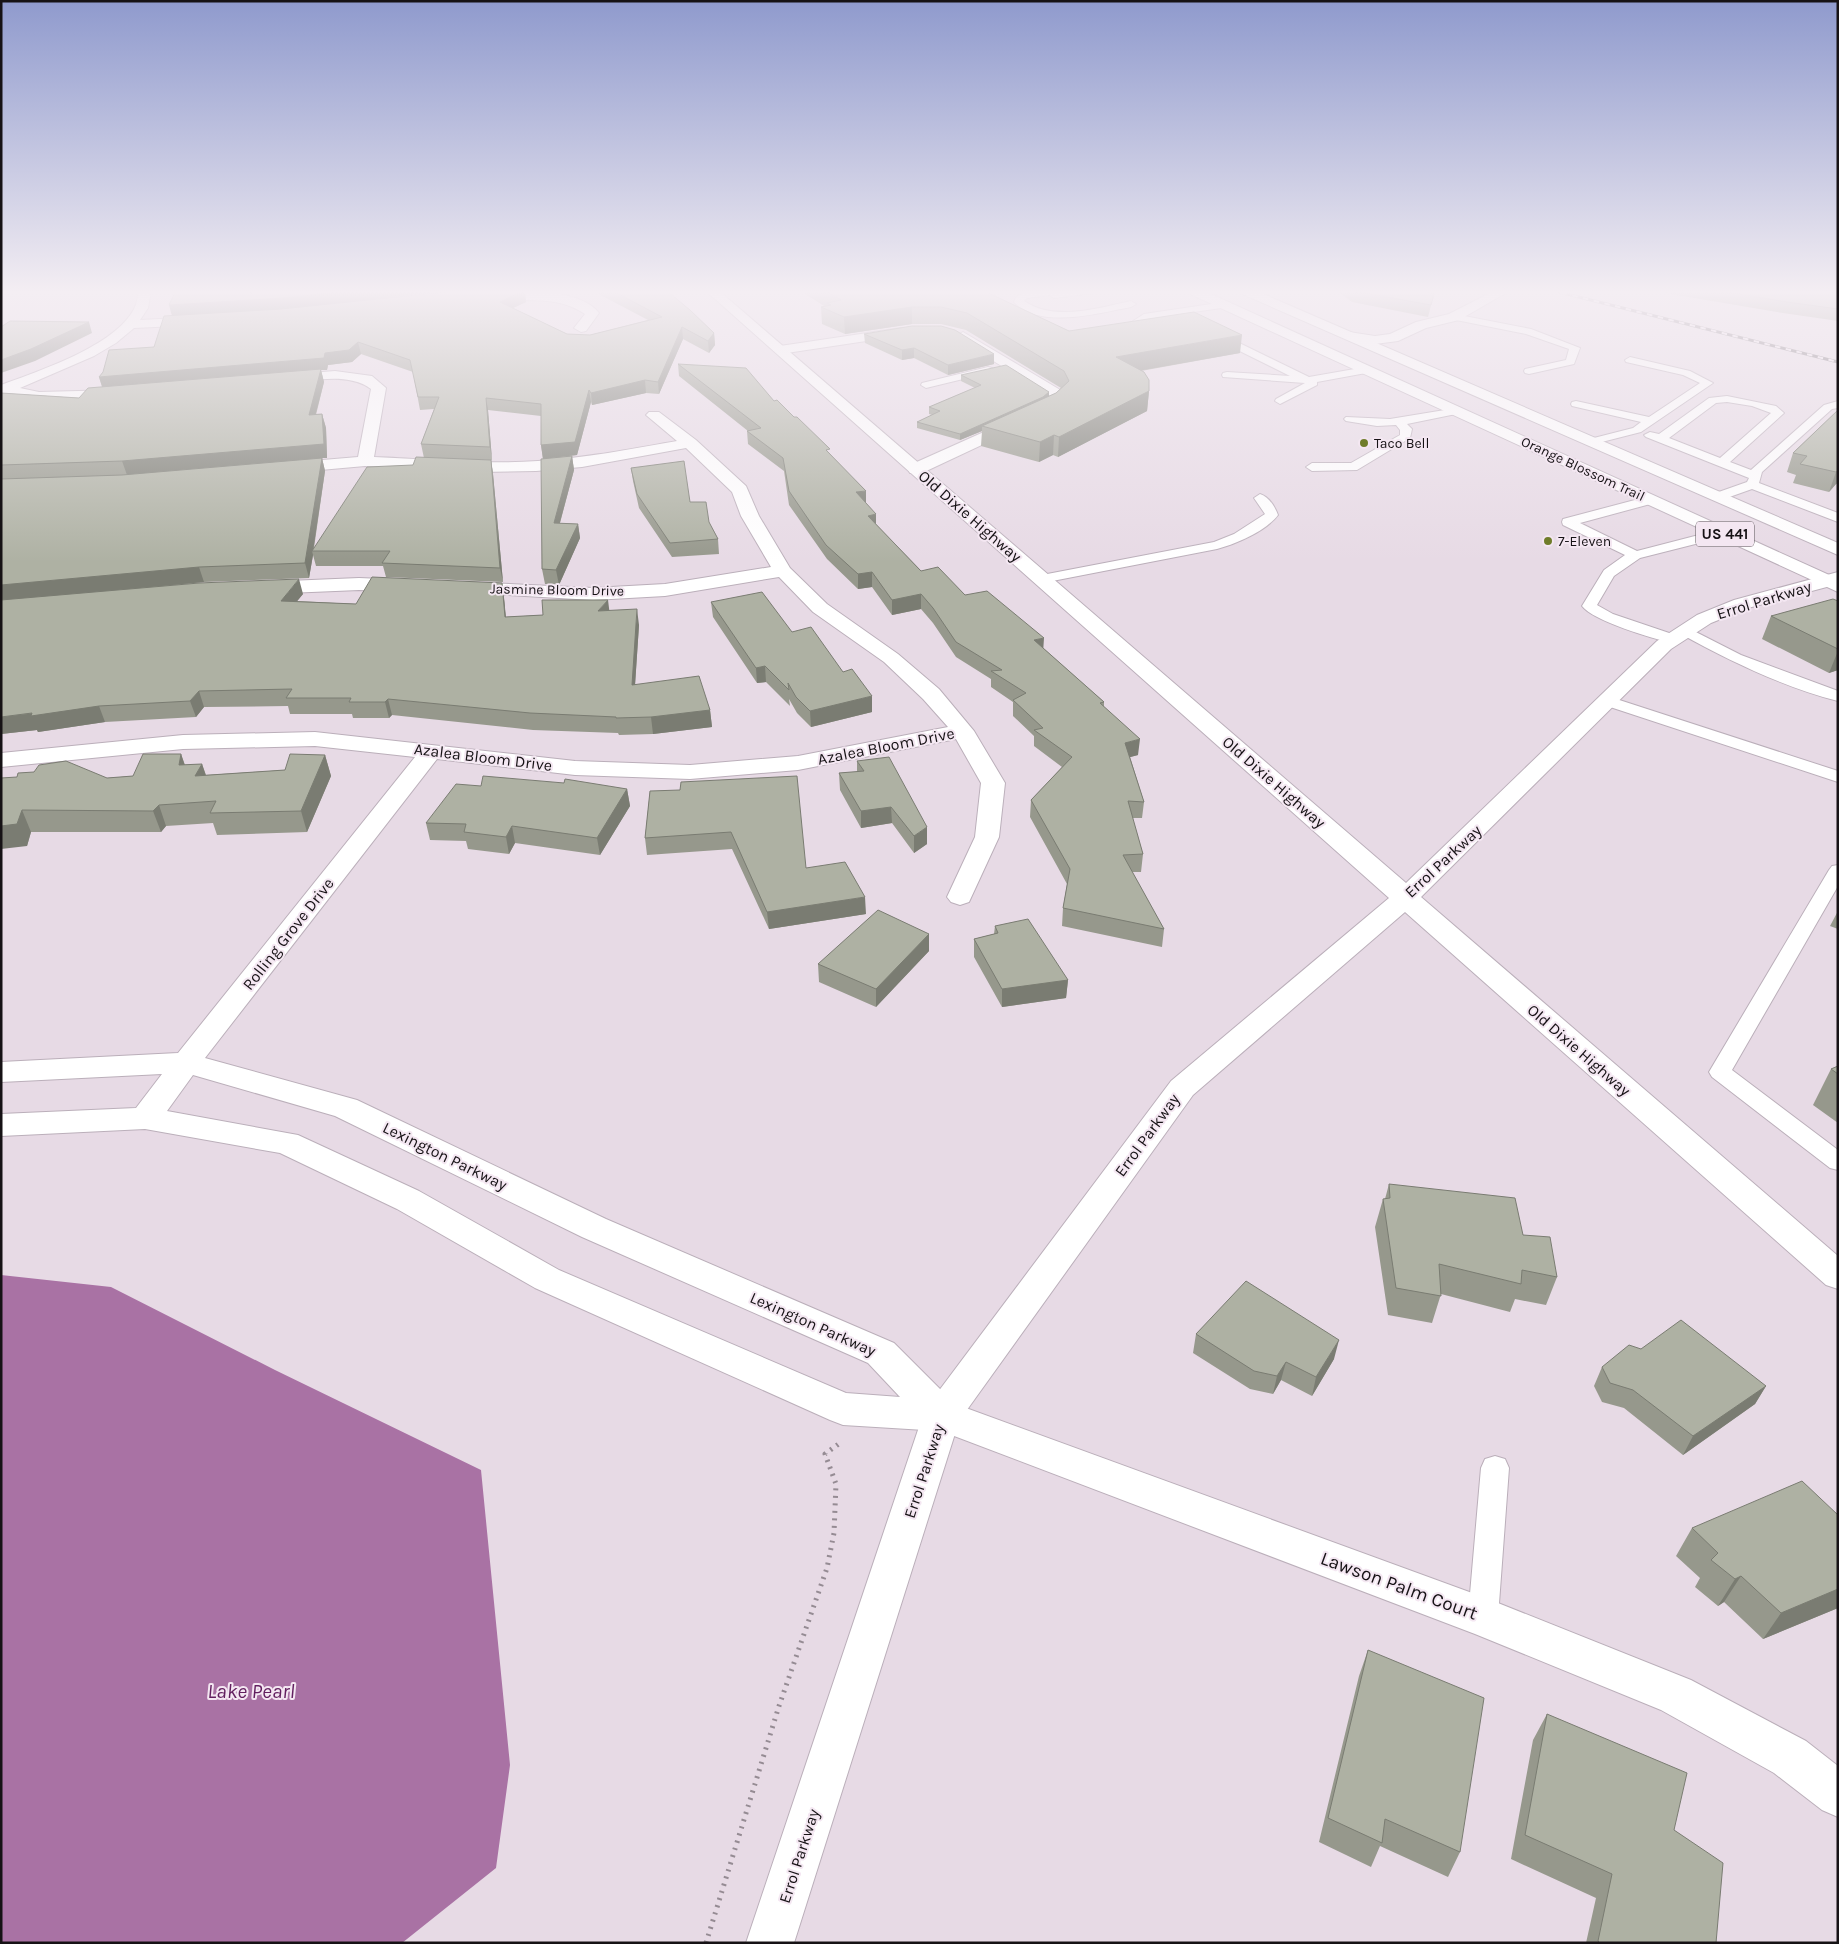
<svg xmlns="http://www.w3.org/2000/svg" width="1839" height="1944" font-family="Karla,sans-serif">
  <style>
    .water { fill: #a972a4 }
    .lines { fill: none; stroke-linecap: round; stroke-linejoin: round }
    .service-casing { stroke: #bbafba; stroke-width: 2 }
    .minor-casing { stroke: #bbafba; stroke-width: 2 }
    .tertiary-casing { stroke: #bbafba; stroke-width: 2 }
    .primary-casing { stroke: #bbafba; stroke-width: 2 }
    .path { stroke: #958b93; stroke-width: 5; stroke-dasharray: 2 5.5; stroke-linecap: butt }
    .service { fill: #fff; fill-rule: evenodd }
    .minor { fill: #fff; fill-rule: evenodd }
    .tertiary { fill: #fff; fill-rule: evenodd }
    .primary { fill: #fff; fill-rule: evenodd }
    .rail-casing { stroke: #6e666d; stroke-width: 3 }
    .rail { stroke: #f4e7f2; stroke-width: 2; stroke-dasharray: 5.5; stroke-linecap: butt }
    .wall { fill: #96988c; fill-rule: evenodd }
    .shaded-wall { fill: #7a7c72 }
    .building { fill: #aeb1a3; stroke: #7a7c72 }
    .poi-dot { fill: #6f7c2a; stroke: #f4e7f2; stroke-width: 2 }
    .labels { text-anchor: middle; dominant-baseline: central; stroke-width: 4; stroke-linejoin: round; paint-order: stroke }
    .far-poi-label { font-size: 14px; fill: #161215; stroke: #f4e7f2; text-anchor: start }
    .far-street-label { font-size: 14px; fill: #161215; stroke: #f4e7f2 }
    .shield { fill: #f4e7f2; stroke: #595257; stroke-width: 1 }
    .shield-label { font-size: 15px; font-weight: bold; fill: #161215 }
    .street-label { font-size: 16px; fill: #161215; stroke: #f4e7f2 }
    .near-street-label { font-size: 19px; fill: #161215; stroke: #f4e7f2 }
    .near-water-label { font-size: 21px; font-style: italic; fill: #621f5f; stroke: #f4e7f2 }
  </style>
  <rect width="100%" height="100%" fill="#e7dae5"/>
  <!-- water -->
  <path class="water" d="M1,1275L111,1287L275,1370L481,1470L510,1765L496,1868L402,1943H1Z"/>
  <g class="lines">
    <defs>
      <path id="service" d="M1050,290H1099L1094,293L1054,298L1050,295L1027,298L1024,301C1055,322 1097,308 1131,301L1136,304L1131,307C1099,313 1040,330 1014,302L1016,297L1024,293Z
        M1225,302L1228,303V307L1180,314L1309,377L1366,367L1371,370L1366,373L1317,382V385L1280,404L1275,401L1276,399L1305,383L1223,377L1222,375L1223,373L1227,372L1290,376L1169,316L1147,319L1132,328L1127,325L1144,314Z
        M1454,314L1531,329L1580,348L1574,364L1529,374L1525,373L1524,371L1525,369L1566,360L1569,349L1526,334L1451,319L1449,317Z
        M1630,357L1690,371L1713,383L1641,432L1590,445L1586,444L1584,442L1586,440L1633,428L1641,422L1572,406L1571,404L1572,402L1576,401L1649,417L1700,383L1683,375L1626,362L1625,360Z
        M988,367L992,368L993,370L992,372L926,388L921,385L922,383Z
        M1727,396L1776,406L1784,413L1730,462L1751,470L1824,405L1838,401V408L1832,409L1762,472L1759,483L1838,513V522L1752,489L1721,500H1713L1711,497L1713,494L1747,482L1749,478L1646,437L1644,435L1650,432L1659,434L1709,398ZM1727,402L1752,406L1771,413L1720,458L1669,438L1716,403Z
        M1457,408L1463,411L1461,413L1407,424L1412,429L1410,438L1357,470L1312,471L1306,467L1312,463H1351L1400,435V430L1396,425L1377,426L1346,421L1344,419L1346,417L1390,419Z
        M1260,494C1269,497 1275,507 1278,515C1266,531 1236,544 1217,549L1042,583L1035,579L1042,575L1214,542L1234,534L1265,514L1254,498Z
        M1650,496L1656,500L1654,503L1580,523L1637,551L1722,529L1727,530L1729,533L1727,536L1640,558L1614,576L1597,605L1613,614L1678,636L1680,639L1678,642L1673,643C1654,639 1593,621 1582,606L1604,570L1625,555L1563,525L1562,522L1563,519Z
        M1686,627L1741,655L1838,691V701C1783,687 1730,661 1681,634L1679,631L1681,628Z
        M1607,696L1838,771V782L1601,704L1599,701L1601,698Z
        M1838,865V886L1732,1070L1838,1150V1170L1830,1168L1712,1077L1709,1072L1829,870L1832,866Z
        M1495,1456L1505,1459L1509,1468L1498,1617L1494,1627L1483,1631L1472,1627L1468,1617L1481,1468L1485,1459Z"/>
      <path id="minor" d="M139,290H151L148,308L140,320L198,317L205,321L198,325L134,328L116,343L94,356L20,388L39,392L118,390L123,391L125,394L123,397L39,400L1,393V385C39,371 115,346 134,309C137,304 138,296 139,290Z
        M487,290C517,291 579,287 599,313L586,331L581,332L574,328L585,314C554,292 517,305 483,297L481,294Z
        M1496,290H1511L1459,320L1426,328L1398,341L1375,344L1349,340L1342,336L1349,332L1375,336L1390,334L1416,322L1449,314Z
        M901,328L906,329L908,332L906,335L780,354L773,350L780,346Z
        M963,332L1062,391L1066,400L1054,411L922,473H910L908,469L910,465L1044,405L1051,399L1050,396L958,339L956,336Z
        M335,371L372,376L386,388L374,457C428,459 483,465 538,461C585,458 631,449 677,441L646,415L649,412H659L696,440L746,486L759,516L790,568L827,604L898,654L939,689L974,731L1005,783L999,837L969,902L960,905L951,902L947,897L975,837L981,783L956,739L798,770L690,779L575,775L437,759L205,1058L357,1100L606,1219L894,1343L955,1404L1483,1597L1676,1674L1691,1680L1806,1741L1838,1766V1817L1822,1810L1774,1773L1661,1710L1475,1634L941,1431L843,1425L830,1420L535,1288L397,1209L280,1153L145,1129L1,1136V1114L136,1108L162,1074L1,1082V1062L178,1053L415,757L315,746L183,749L1,767V753L183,735L315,732L575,761L690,765L798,756L948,727L923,699L884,662L813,612L779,577L665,596L593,600L460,592L457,588L460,584L467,582L593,588L665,584L771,567L741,516L732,492L686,448L582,467L536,471L479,472L365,466L287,473L281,471L279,468L281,465L287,463L358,457L371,389C349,372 312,381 285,383L280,382L278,379L280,376L285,375ZM193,1075L335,1116L582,1237L868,1363L900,1397L846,1393L559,1270L419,1191L298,1135L167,1111Z
        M359,578L406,580L413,582L416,586L413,590L406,592L359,590L264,594L257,592L254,588L257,584L264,582Z"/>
      <path id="tertiary" d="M705,290H718L1406,883L1657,641L1697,615L1734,600L1838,572V584L1748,608L1711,623L1671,649L1421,897L1838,1256V1289L1826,1285L1405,912L1193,1095L959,1421L794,1943H746L923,1415L929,1404L1171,1081L1389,898Z"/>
      <path id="primary" d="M1186,290H1202L1838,579V592L1188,293Z
        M1238,290H1254L1838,543V555L1240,293Z"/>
    </defs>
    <!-- service casing -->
    <use href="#service" class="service-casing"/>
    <!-- minor casing -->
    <use href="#minor" class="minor-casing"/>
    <!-- tertiary casing -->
    <use href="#tertiary" class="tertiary-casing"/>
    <!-- primary casing -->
    <use href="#primary" class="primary-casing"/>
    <!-- path -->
    <path class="path" d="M706,1943L779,1706L827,1568L834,1533L836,1484L825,1454L840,1443"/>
    <!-- service -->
    <use href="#service" class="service"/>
    <!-- minor -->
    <use href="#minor" class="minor"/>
    <!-- tertiary -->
    <use href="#tertiary" class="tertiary"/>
    <!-- primary -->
    <use href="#primary" class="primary"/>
    <defs>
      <path id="rail" d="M1551,290L1838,362"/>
    </defs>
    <!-- rail casing -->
    <use href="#rail" class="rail-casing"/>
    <!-- rail -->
    <use href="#rail" class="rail"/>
  </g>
  <!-- wall -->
  <path class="wall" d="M255,290H456L317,306L526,302L513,308L567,334L590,335L648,320L591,290H666L714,333L715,345L709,353L683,339L659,394L646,393L592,405L591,402L577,455L548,458L572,456L574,470L560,523L578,524L580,538L559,585L545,584L542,569L543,459L541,445V416L488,410L492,460H491L493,474L503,582L386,577L383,566H316L313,555L309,578L204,582L167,586L303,594L297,601L356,604L502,583L504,598L506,617L610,611L639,625L635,684L710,710L712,727L653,734L619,735L618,733L533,730L392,715L389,718H353L352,714H290L288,706L204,707L196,717L105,722L38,732L37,730L1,734V393L79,398L102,387L99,377L154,347L172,316L252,294ZM361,354L413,372L420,410L434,409L421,444L424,458L413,465L314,548L325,471L322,458H327L326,428L322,414L316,415L324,382L321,370H327L328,365L352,362Z
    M528,290H552L550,291Z
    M799,290H982L1069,331L1240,353L1141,371L1149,391L1147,411L1058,457L1053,455L1039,462L981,446L982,431L960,440L917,428V422L932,415L929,414V407L975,388L961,381V375L1049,392V396L1056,393L1061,388L966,330L941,324H912L845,334L822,324L821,307L824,306Z
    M1336,290H1423L1434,294L1428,317L1352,302Z
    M1647,290H1838V321L1783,313Z
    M864,334L994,364L948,375L914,358L902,360L865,343Z
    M678,364L774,401L830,454L866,503L876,524L921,571L965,595L1043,648L1104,702V707L1138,755L1130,757L1144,802L1142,818H1132L1143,854L1141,872H1132L1164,929L1162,947L1062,926L1063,908L1067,884L1030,817L1031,800L1062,767L1034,746V736L1013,716V702L991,687V679L956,657L933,623L921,609L892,615L872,587L858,589L827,559L789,505L784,471L748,444L747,431H748L679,376Z
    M1838,410V484H1836L1829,492L1793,483L1796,475L1787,472L1793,453Z
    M631,468L690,502L709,522L718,539L719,554L672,557L639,508L633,481Z
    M1838,601V670L1829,673L1762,639L1771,616Z
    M711,602L792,632L872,712L811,727L797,713L789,699L790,706L766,682L757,683L713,617Z
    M181,754L185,765L202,764L206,775L285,770L325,755L331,776L307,832L217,835L213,823L166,826L161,832H31L27,846L1,778H107L133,776Z
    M857,761L927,844L914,853L892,823L861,828L840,790L839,773L857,772Z
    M481,786L627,789L630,806L600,855L515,843L509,854L468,849L466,841L430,840L426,823Z
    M650,791L806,868L866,914L769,929L732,849L647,855L645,838Z
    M1838,911V929L1830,926Z
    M995,926L1068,980L1066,998L1002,1007L974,957V939L994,934Z
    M929,934V951L876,1007L819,982L818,964Z
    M1838,1066V1123L1813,1105L1831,1069Z
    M1389,1184L1523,1235L1557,1277L1546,1305L1515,1299L1510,1312L1441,1294L1432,1323L1388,1315L1375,1227L1383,1199H1385Z
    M1196,1334L1334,1359L1312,1396L1281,1380L1273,1394L1250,1389L1193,1353Z
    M1641,1349L1766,1386L1755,1404L1683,1455L1624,1408L1602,1402L1594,1386L1602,1367Z
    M1838,1515V1608L1763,1639L1724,1602L1718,1606L1695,1587L1700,1578L1676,1556L1692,1528Z
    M1368,1650L1460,1852L1448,1877L1380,1846L1371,1867L1319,1842L1359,1676Z
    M1547,1714L1674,1830L1716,1943H1586L1596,1898L1511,1859L1533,1740Z"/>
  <!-- shaded-wall -->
  <path class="shaded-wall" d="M356,290H451L287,309L172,316L169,305Z
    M525,290L526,302L502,313L500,302Z
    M912,307V324L845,334L844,317Z
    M89,322L92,333L35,361L1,373V360Z
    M682,327L683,339L659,394L658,382Z
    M714,333L715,345L709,353L708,341Z
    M1242,335L1240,353L1115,375L1116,357Z
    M358,342L361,354L352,362L328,365L327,370H321L324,382L312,428L103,389L99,377L325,353Z
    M914,348V358L902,360V350Z
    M994,354V364L948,375V365Z
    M645,380L646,393L592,405L591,393Z
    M589,390L591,402L577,455L543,459L541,445Z
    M1149,391L1147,411L1058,457L1059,437Z
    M1049,392V398L982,426V431L960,440V434Z
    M486,398L488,410L492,460L490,447Z
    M322,414L326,428L327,458H322L325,471L313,551H312L313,555L309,578L305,563L127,475L122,461Z
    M1054,435L1053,455L1039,462L1040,442Z
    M572,456L574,470L556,537L554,523Z
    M491,460L493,474L503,582L500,568Z
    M1838,470V480L1836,484L1829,492L1836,472Z
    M866,491V505L856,492Z
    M876,514V528L868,516Z
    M578,524L580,538L559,585L556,570Z
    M199,567L204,582L1,601V585Z
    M872,572V587L858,589V574Z
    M299,579L303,594L285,616L281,601Z
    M502,583L504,598L507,632L505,617Z
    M921,594V609L892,615V600Z
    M608,600L610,616L598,611Z
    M637,609L639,625L634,701L632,685Z
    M1044,638L1043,653L1034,640Z
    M1838,651V670L1829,673Z
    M765,666L766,682L757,683L756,668Z
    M199,691L204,707L196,717L190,701Z
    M872,696V712L811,727L810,711Z
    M388,699L392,715L389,718L385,702Z
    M99,706L105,722L38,732L37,730L1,734V717Z
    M710,710L712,727L653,734L651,717Z
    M1140,739L1138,755L1123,759L1125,743Z
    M181,754L188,775L179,765Z
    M325,755L331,776L307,832L301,811Z
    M202,764L209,785L195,776Z
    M627,789L630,806L600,855L597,838Z
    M159,805L166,826L161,832L153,811Z
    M891,807L892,823L861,828V811Z
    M22,810L31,832L27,846L1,849V826Z
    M512,826L515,843L509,854L506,837Z
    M927,827V844L914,853V836Z
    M865,897L866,914L769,929L767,912Z
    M929,934V951L876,1007V989Z
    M1068,980L1066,998L1002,1007V989Z
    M1339,1340L1334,1359L1312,1396L1316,1377Z
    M1286,1362L1281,1380L1273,1394L1277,1376Z
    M1766,1386L1755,1404L1683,1455L1693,1436Z
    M1741,1576L1724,1602L1718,1606L1735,1579Z
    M1838,1589V1608L1763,1639L1781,1613Z"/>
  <!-- building -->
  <path class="building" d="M176,290H248L252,294L255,290H356L284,298L169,305Z
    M464,290H525L500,302L567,334L590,335L662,317L611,290H666L690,310L714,333L708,341L682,327L658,382L645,380L591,393L589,390L575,442L541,445V404L486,398L490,447L421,444L439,397H418L410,360L358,342L349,350L325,353L324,358L99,377L103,372L109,350L154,347L164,316L281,309Z
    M824,290H982L1069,331L1194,312L1242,335L1116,357L1144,372L1149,380V391L1059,437L1054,435L1040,442L982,426L1056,393L1069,381L1064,371L967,313L941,307H912L844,317L821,307L831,305L827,303L841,300Z
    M1352,290H1423L1434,294L1431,305L1353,291Z
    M1715,290H1812L1838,293V309L1787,302Z
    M10,321L89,322L31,349L1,360V327Z
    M912,326H941L955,330L994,354L948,365L914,348L902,350L864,334Z
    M678,364L746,368L774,401L777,400L794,417H797L830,449L826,450L866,491L856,492L876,514L868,516L921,571L938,567L965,595L987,591L1044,638L1034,640L1104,702L1100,703L1140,739L1125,743L1144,802L1128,801L1143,854L1123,855L1164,929L1063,908L1070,869L1031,800L1072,757L1034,730L1043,728L1013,700L1026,693L991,671L1002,670L956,642L933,608L921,594L892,600L872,572L858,574L826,545L789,491L783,458L747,431L761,428Z
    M1006,365L1049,392L1043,397L960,434L917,422L940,411L929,407L981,385L961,375Z
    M321,369L309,415L322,414L324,444L122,461L1,465V393L79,398L88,388Z
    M1838,410V470L1836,472L1800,464L1807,456L1793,453Z
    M572,456L554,523L578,524L556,570L542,569L541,459Z
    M416,457L491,460L500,568L382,563L390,551H312L367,467L413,465Z
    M322,458L305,563L199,567L1,585V479L122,475Z
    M684,461L690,502H706L709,522L718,539L670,543L637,494L631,468Z
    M372,577L502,583L505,617L543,615L542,600H608L598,611L637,609L632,685L699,676L710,710L651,717L616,718V717L530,713L388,699L385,702H349L351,698H286L292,689L199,691L190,701L99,706L31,716L32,713L1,717V600L199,583L299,579L281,601L356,604Z
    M762,592L792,632L811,627L843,672L852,669L872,696L810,711L796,697L788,683L789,690L765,666L756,668L711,602Z
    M1833,599L1838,601V649L1771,616Z
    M143,754H181L179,765L202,764L195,776L285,770L290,754L325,755L301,811L210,813L216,801L159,805L153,811L22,810L17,824L1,826V778L17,777L18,773L34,772L39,765L66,761L107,778L133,776Z
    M889,757L927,827L914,836L891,807L861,811L839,773L864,771L857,761Z
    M483,776L564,783L565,779L627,789L597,838L512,826L506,837L464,832L466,824L426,823L456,784L481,786Z
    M797,776L806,868L845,862L865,897L767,912L731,832L645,838L650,791L680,790L681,782Z
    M878,910L929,934L876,989L818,964Z
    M1028,919L1068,980L1002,989L974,939L998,933L995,926Z
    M1838,1066V1074L1831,1069Z
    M1389,1184L1515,1198L1523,1235L1550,1237L1557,1277L1522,1270L1521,1284L1439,1264L1441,1296L1396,1288L1383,1199L1390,1198Z
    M1246,1281L1339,1340L1316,1377L1286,1362L1277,1376L1254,1371L1196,1334Z
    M1681,1320L1766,1386L1693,1436L1633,1390L1610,1383L1602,1367L1629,1345L1641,1349Z
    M1802,1481L1838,1515V1589L1781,1613L1741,1576L1735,1579L1711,1560L1718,1553L1692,1528Z
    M1368,1650L1484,1698L1460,1852L1385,1819L1382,1843L1328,1818Z
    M1547,1714L1687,1773L1674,1830L1723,1863L1716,1943H1600L1598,1941L1612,1874L1525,1835Z"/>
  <!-- sky -->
  <linearGradient id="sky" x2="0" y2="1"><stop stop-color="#8f9acd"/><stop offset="0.52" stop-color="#f4eef3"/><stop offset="1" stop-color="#f4eef3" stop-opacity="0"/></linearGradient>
  <rect width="1839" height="562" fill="url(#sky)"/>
  <!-- markers -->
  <g class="poi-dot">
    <circle cx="1364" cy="443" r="5"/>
    <circle cx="1548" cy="541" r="5"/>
  </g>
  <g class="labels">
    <!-- far-poi labels -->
    <g class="far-poi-label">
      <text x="1374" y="443">Taco Bell</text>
      <text x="1558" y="541">7-Eleven</text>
    </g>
    <!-- far-street labels -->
    <g class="far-street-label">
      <text transform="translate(1583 469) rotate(25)">Orange Blossom Trail</text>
      <text transform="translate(557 590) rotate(1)">Jasmine Bloom Drive</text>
    </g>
    <!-- shield labels -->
    <rect class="shield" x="1696" y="521.5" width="58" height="25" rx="4"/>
    <g class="shield-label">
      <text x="1725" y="534">US 441</text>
    </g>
    <!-- street labels -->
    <g class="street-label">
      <text transform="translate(970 516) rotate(41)">Old Dixie Highway</text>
      <text transform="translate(1764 600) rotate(-17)">Errol Parkway</text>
      <text transform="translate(886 746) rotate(-11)">Azalea Bloom Drive</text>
      <text transform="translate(483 757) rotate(7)">Azalea Bloom Drive</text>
      <text transform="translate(1274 782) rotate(41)">Old Dixie Highway</text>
      <text transform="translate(1443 861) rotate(-43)">Errol Parkway</text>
      <text transform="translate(288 934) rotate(-52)">Rolling Grove Drive</text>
      <text transform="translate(1579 1050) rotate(41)">Old Dixie Highway</text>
      <text transform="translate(1147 1135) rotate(-54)">Errol Parkway</text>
      <text transform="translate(445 1156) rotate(26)">Lexington Parkway</text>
      <text transform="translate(813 1324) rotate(24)">Lexington Parkway</text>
      <text transform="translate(924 1471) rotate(-72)">Errol Parkway</text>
      <text transform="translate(799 1856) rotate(-72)">Errol Parkway</text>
    </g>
    <!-- near-street labels -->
    <g class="near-street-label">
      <text transform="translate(1399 1586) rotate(20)">Lawson Palm Court</text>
    </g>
    <!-- near-water labels -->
    <g class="near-water-label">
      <text x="251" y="1691">Lake Pearl</text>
    </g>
  </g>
  <!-- border -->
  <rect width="1839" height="1944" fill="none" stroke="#161215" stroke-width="5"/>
</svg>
